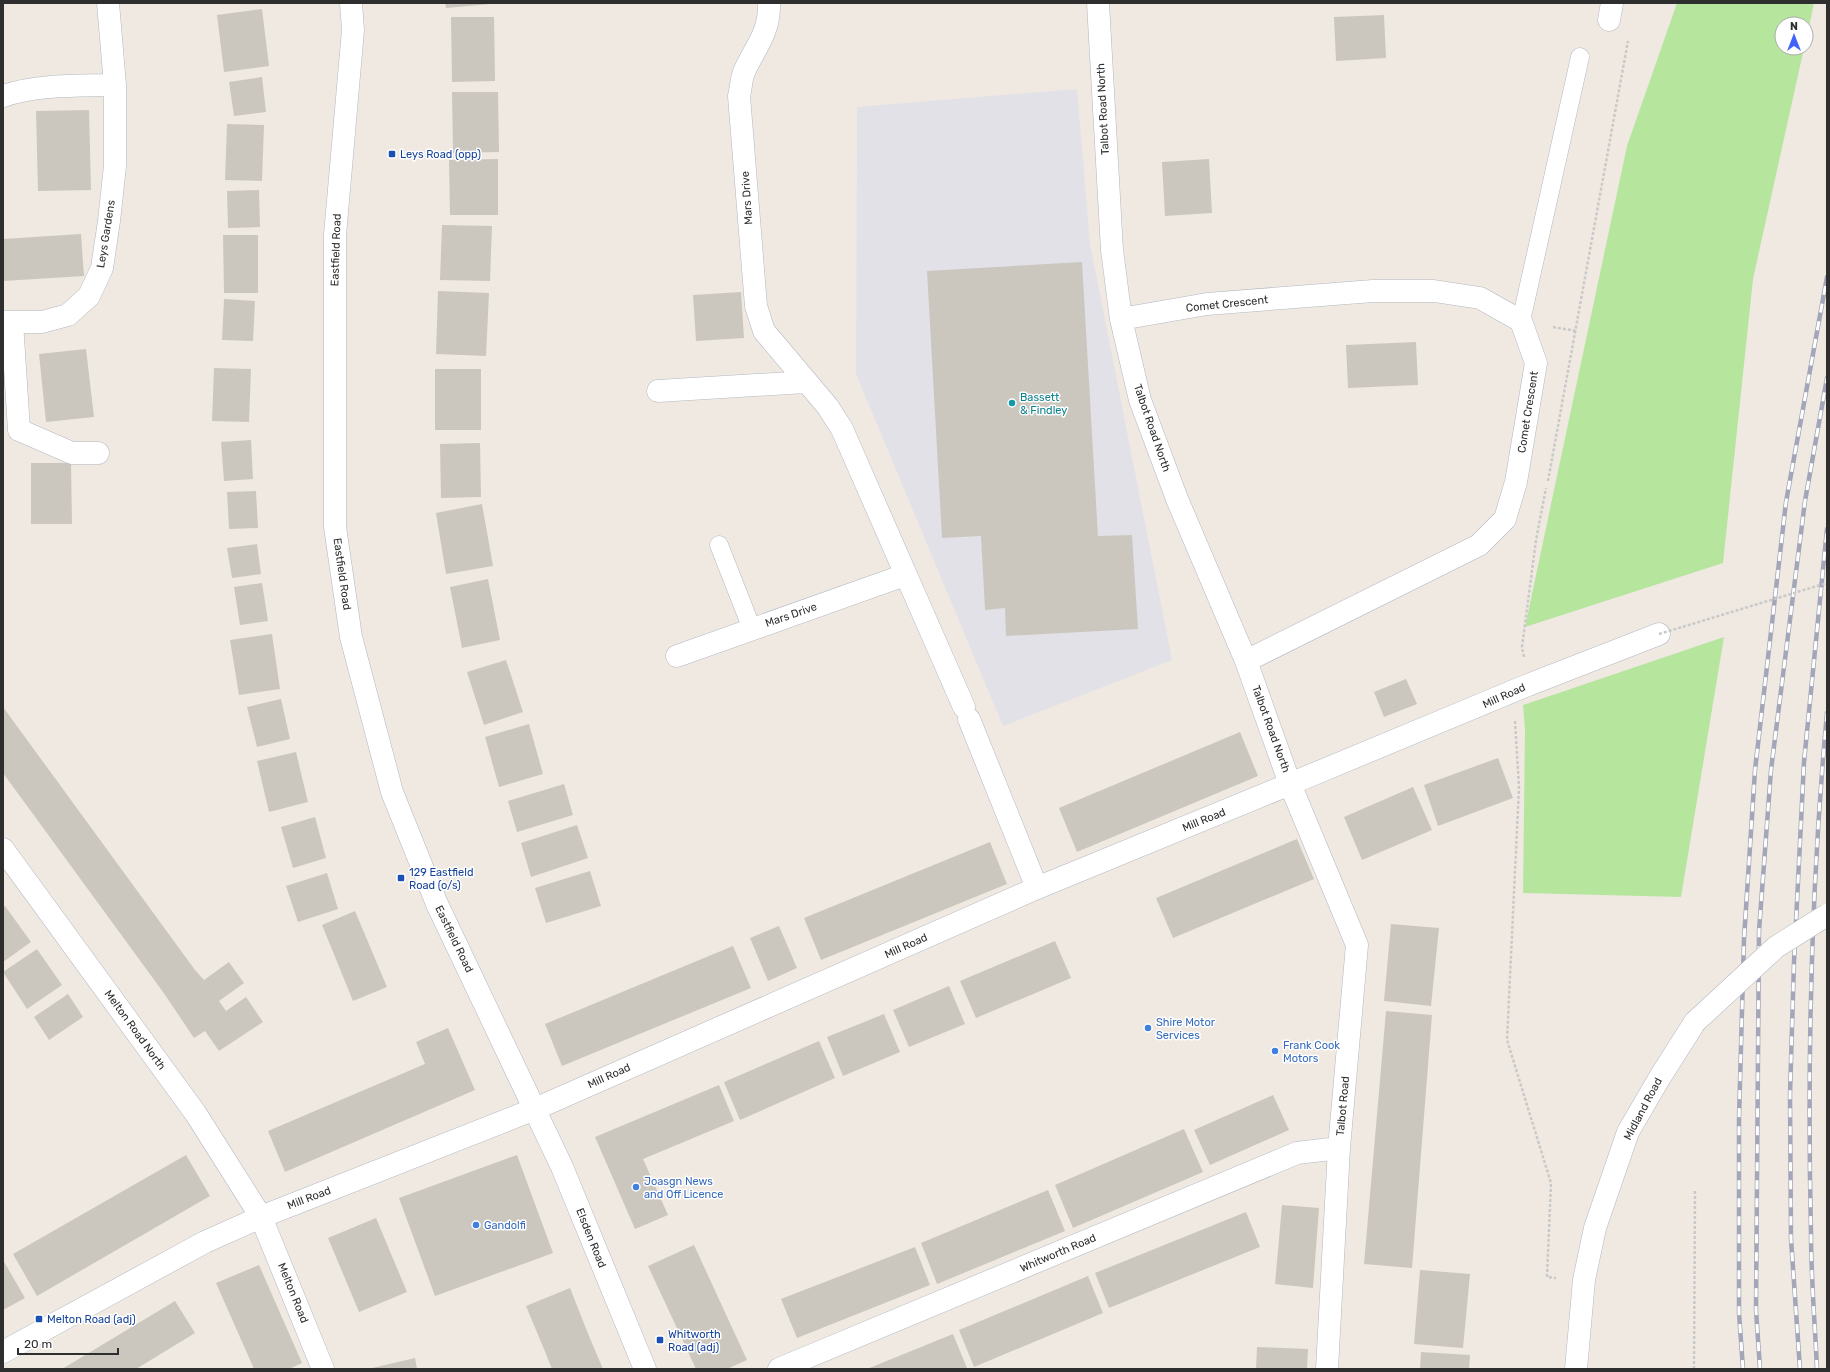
<svg xmlns="http://www.w3.org/2000/svg" width="1830" height="1372" font-family="Rubik,sans-serif">
  <style>
    .industrial { fill: #e3e1e8 }
    .green { fill: #b6e59e }
    .building { fill: #cbc7bf }
    .lines { fill: none; stroke-linecap: round; stroke-linejoin: round }
    .service-casing { stroke: #b4b7c1; stroke-width: 19 }
    .minor-casing { stroke: #b4b7c1; stroke-width: 23 }
    .tertiary-casing { stroke: #b4b7c1; stroke-width: 23 }
    .secondary-casing { stroke: #b4b7c1; stroke-width: 23 }
    .path { stroke: #c9c9c9; stroke-width: 2.5; stroke-dasharray: 3 2; stroke-linecap: butt }
    .service { stroke: #fff; stroke-width: 18 }
    .minor { stroke: #fff; stroke-width: 22 }
    .tertiary { stroke: #fff; stroke-width: 22 }
    .secondary { stroke: #fff; stroke-width: 22 }
    .rail-casing { stroke: #a3a6b8; stroke-width: 4.5 }
    .rail { stroke: #fff; stroke-width: 3; stroke-dasharray: 9; stroke-linecap: butt }
    .secondary-bridge-casing { stroke: #b4b7c1; stroke-width: 23; stroke-linecap: butt }
    .path-bridge { stroke: #c9c9c9; stroke-width: 2.5; stroke-dasharray: 3 2; stroke-linecap: butt }
    .secondary-bridge { stroke: #fff; stroke-width: 22 }
    .transit-dot { fill: #1a4fb4; stroke: #fff; stroke-width: 1.5 }
    .culture-dot { fill: #0f9aa8; stroke: #fff; stroke-width: 1.5 }
    .shop-dot { fill: #3f7fe0; stroke: #fff; stroke-width: 1.5 }
    .labels { text-anchor: middle; dominant-baseline: central; stroke-width: 3; stroke-linejoin: round; paint-order: stroke }
    .street-label { font-size: 11px; fill: #2e2e2e; stroke: #fff }
    .transit-label { font-size: 11px; fill: #164399; stroke: #fff; text-anchor: start }
    .culture-label { font-size: 11px; fill: #0d838f; stroke: #fff; text-anchor: start }
    .shop-label { font-size: 11px; fill: #366cbe; stroke: #fff; text-anchor: start }
  </style>
  <rect width="100%" height="100%" fill="#efe9e1"/>
  <!-- industrial -->
  <path class="industrial" d="M1077,89L1090,244L1172,660L1003,726L856,374L857,107Z"/>
  <!-- green -->
  <path class="green" d="M1677,3H1814L1806,41V24H1782V48H1804L1753,279L1723,563L1525,627L1627,146Z
    M1724,637L1681,897L1523,893L1525,730L1523,705Z"/>
  <!-- building -->
  <path class="building" d="M445,3H491V4L446,8Z
    M262,9L269,66L224,72L217,15Z
    M1384,15L1386,58L1336,61L1334,17Z
    M451,17H494L495,81L452,82Z
    M262,77L266,112L234,116L229,82Z
    M452,92H498L499,152L453,153Z
    M89,110L91,190L38,191L36,111Z
    M227,124L264,125L262,181L225,180Z
    M498,159V215H450L449,160Z
    M1209,159L1212,213L1165,216L1162,162Z
    M259,190L260,227L228,228L227,191Z
    M442,225L492,226L490,281L440,280Z
    M81,234L84,276L3,281V239Z
    M223,235H258V293H224Z
    M1082,262L1098,536L1132,535L1138,629L1006,636L1005,608L985,610L981,536L942,538L927,271Z
    M438,291L489,293L486,356L436,354Z
    M741,292L744,338L696,341L693,295Z
    M224,299L255,301L253,341L222,340Z
    M1416,342L1418,385L1348,388L1346,345Z
    M86,349L94,417L46,422L39,354Z
    M214,368L251,369L249,422L212,421Z
    M435,369H481V430H435Z
    M251,440L253,479L224,481L221,442Z
    M480,443L481,497L441,498L440,444Z
    M31,463H71L72,524H31Z
    M256,491L258,528L229,529L227,492Z
    M482,504L493,566L446,574L436,513Z
    M257,544L261,574L232,578L227,548Z
    M488,579L500,640L462,648L450,587Z
    M262,583L268,621L240,625L234,587Z
    M272,634L280,689L239,695L230,640Z
    M506,660L523,712L484,725L467,672Z
    M1406,679L1417,704L1384,717L1374,692Z
    M281,699L290,739L257,747L247,707Z
    M3,707L195,970L204,980L229,962L244,983L219,1001L226,1011L246,997L263,1022L219,1051L205,1031L194,1038L163,992L3,773Z
    M529,724L543,774L499,787L485,737Z
    M1240,732L1258,776L1077,852L1059,808Z
    M296,752L308,802L269,812L257,761Z
    M1498,758L1513,798L1438,826L1424,785Z
    M564,784L573,815L517,832L508,801Z
    M1413,787L1432,830L1362,860L1344,817Z
    M315,817L326,858L293,868L281,827Z
    M577,825L588,858L531,877L521,843Z
    M1297,839L1314,879L1173,938L1156,898Z
    M990,842L1007,884L821,960L804,918Z
    M590,871L601,906L546,923L535,888Z
    M327,873L338,909L298,922L286,886Z
    M5,906L31,942L3,962V907Z
    M355,911L387,987L353,1001L322,925Z
    M1391,924L1439,928L1431,1006L1384,1001Z
    M779,926L797,968L768,981L750,938Z
    M1055,941L1071,978L976,1018L960,981Z
    M733,946L751,988L562,1066L545,1024Z
    M37,949L62,985L27,1009L3,972Z
    M949,986L965,1024L909,1047L893,1010Z
    M68,994L83,1017L49,1040L34,1017Z
    M1386,1011L1432,1015L1412,1268L1364,1264Z
    M884,1014L900,1052L843,1076L827,1037Z
    M448,1028L475,1090L285,1172L268,1131L425,1064L416,1042Z
    M819,1041L835,1078L740,1120L724,1082Z
    M719,1085L734,1121L643,1159L668,1215L635,1229L595,1137Z
    M1273,1095L1289,1130L1210,1165L1194,1130Z
    M1184,1129L1203,1172L1073,1228L1055,1185Z
    M186,1155L210,1196L37,1296L13,1254Z
    M517,1155L553,1253L435,1296L399,1198Z
    M1048,1190L1065,1231L937,1284L921,1243Z
    M1282,1205L1319,1208L1313,1288L1275,1284Z
    M1246,1212L1260,1247L1109,1308L1095,1273Z
    M376,1218L407,1292L359,1312L328,1238Z
    M694,1245L747,1360L727,1369H696L648,1266Z
    M915,1247L930,1285L797,1338L781,1299Z
    M3,1260L25,1298L3,1310Z
    M259,1265L302,1363L289,1369H254L216,1283Z
    M1420,1270L1470,1274L1463,1348L1414,1344Z
    M1088,1276L1103,1313L974,1367L959,1330Z
    M570,1288L589,1336L603,1369H552L546,1354L526,1306Z
    M175,1301L195,1333L136,1369H62Z
    M953,1334L967,1368L964,1369H867Z
    M1257,1347L1308,1349L1307,1369H1256Z
    M1421,1352L1470,1355L1469,1369H1420Z
    M415,1358L417,1369H372V1368Z"/>
  <g class="lines">
    <defs>
      <path id="service" d="M1521,321L1580,57
        M719,545L752,629"/>
      <path id="minor" d="M769,3C770,33 755,47 744,72C741,79 741,89 739,96L756,306L764,331L828,407L842,429L964,707
        M1098,3L1112,250L1121,319L1140,400L1177,499L1246,661L1290,784L1357,945L1339,1148L1327,1369
        M1609,20L1612,3
        M3,96C39,84 78,86 115,85
        M1121,319L1207,304L1373,291H1434L1480,298L1521,321L1536,363L1516,482L1505,519L1479,545L1246,661
        M3,322H42L68,315L89,296L102,268L109,221L115,166V85L108,3
        M12,322L19,430L72,453H98
        M658,391L806,382
        M677,656L905,575
        M969,719L1037,888
        M1290,784L1528,685L1659,634
        M3,849L196,1114L261,1217L323,1369
        M779,1369L1297,1153L1339,1148"/>
      <path id="tertiary" d="M3,1352L205,1242L261,1217L535,1109L1037,888L1290,784"/>
      <path id="secondary" d="M351,3L353,30L335,235V527L351,637L392,792L437,904L562,1167L645,1369
        M1576,1369L1584,1280L1595,1228L1628,1132L1660,1077L1695,1022"/>
    </defs>
    <!-- service casing -->
    <use href="#service" class="service-casing"/>
    <!-- minor casing -->
    <use href="#minor" class="minor-casing"/>
    <!-- tertiary casing -->
    <use href="#tertiary" class="tertiary-casing"/>
    <!-- secondary casing -->
    <use href="#secondary" class="secondary-casing"/>
    <!-- path -->
    <path class="path" d="M1553,327L1576,331
      M1548,481L1628,41
      M1524,657L1522,647L1536,540L1546,488
      M1515,721L1519,787L1507,1040L1551,1183L1547,1277L1556,1278
      M1694,1369L1695,1191"/>
    <!-- service -->
    <use href="#service" class="service"/>
    <!-- minor -->
    <use href="#minor" class="minor"/>
    <!-- tertiary -->
    <use href="#tertiary" class="tertiary"/>
    <!-- secondary -->
    <use href="#secondary" class="secondary"/>
    <defs>
      <path id="rail" d="M1743,1369L1739,1313V1119L1744,939L1755,770L1786,502L1827,277
        M1760,1369L1756,1310L1759,931L1771,770L1805,501L1827,378
        M1800,1369L1791,1239L1790,1095L1794,962L1804,762L1827,529
        M1817,1369C1815,1324 1811,1279 1811,1234C1807,1060 1811,886 1827,713"/>
    </defs>
    <!-- rail casing -->
    <use href="#rail" class="rail-casing"/>
    <!-- rail -->
    <use href="#rail" class="rail"/>
    <defs>
      <path id="secondary-bridge" d="M1695,1022L1776,947L1827,915"/>
    </defs>
    <!-- secondary-bridge casing -->
    <use href="#secondary-bridge" class="secondary-bridge-casing"/>
    <!-- path-bridge -->
    <path class="path-bridge" d="M1659,634L1827,583"/>
    <!-- secondary-bridge -->
    <use href="#secondary-bridge" class="secondary-bridge"/>
  </g>
  <!-- markers -->
  <g class="transit-dot">
    <rect x="388" y="150" width="8" height="8" rx="2"/>
    <rect x="397" y="874" width="8" height="8" rx="2"/>
    <rect x="35" y="1315" width="8" height="8" rx="2"/>
    <rect x="656" y="1336" width="8" height="8" rx="2"/>
  </g>
  <circle class="culture-dot" cx="1012" cy="403" r="4"/>
  <g class="shop-dot">
    <circle cx="1148" cy="1028" r="4"/>
    <circle cx="1275" cy="1051" r="4"/>
    <circle cx="636" cy="1187" r="4"/>
    <circle cx="476" cy="1225" r="4"/>
  </g>
  <g class="labels">
    <!-- street labels -->
    <g class="street-label">
      <text transform="translate(1103 109) rotate(-93)">Talbot Road North</text>
      <text transform="translate(747 198) rotate(-94)">Mars Drive</text>
      <text transform="translate(106 234) rotate(-81)">Leys Gardens</text>
      <text transform="translate(336 250) rotate(-88)">Eastfield Road</text>
      <text transform="translate(1227 304) rotate(-6)">Comet Crescent</text>
      <text transform="translate(1528 412) rotate(-81)">Comet Crescent</text>
      <text transform="translate(1152 428) rotate(71)">Talbot Road North</text>
      <text transform="translate(342 574) rotate(82)">Eastfield Road</text>
      <text transform="translate(791 615) rotate(-19)">Mars Drive</text>
      <text transform="translate(1504 696) rotate(-24)">Mill Road</text>
      <text transform="translate(1271 729) rotate(70)">Talbot Road North</text>
      <text transform="translate(1204 820) rotate(-22)">Mill Road</text>
      <text transform="translate(454 939) rotate(64)">Eastfield Road</text>
      <text transform="translate(906 946) rotate(-24)">Mill Road</text>
      <text transform="translate(135 1030) rotate(54)">Melton Road North</text>
      <text transform="translate(609 1076) rotate(-24)">Mill Road</text>
      <text transform="translate(1343 1106) rotate(-85)">Talbot Road</text>
      <text transform="translate(1643 1109) rotate(-62)">Midland Road</text>
      <text transform="translate(309 1198) rotate(-21)">Mill Road</text>
      <text transform="translate(591 1238) rotate(68)">Elsden Road</text>
      <text transform="translate(1058 1253) rotate(-23)">Whitworth Road</text>
      <text transform="translate(293 1293) rotate(68)">Melton Road</text>
    </g>
    <!-- transit labels -->
    <g class="transit-label">
      <text x="400" y="154">Leys Road (opp)</text>
      <text x="409" y="872">129 Eastfield<tspan x="409" dy="13">Road (o/s)</tspan></text>
      <text x="47" y="1319">Melton Road (adj)</text>
      <text x="668" y="1334">Whitworth<tspan x="668" dy="13">Road (adj)</tspan></text>
    </g>
    <!-- culture labels -->
    <g class="culture-label">
      <text x="1020" y="397">Bassett<tspan x="1020" dy="13">&amp; Findley</tspan></text>
    </g>
    <!-- shop labels -->
    <g class="shop-label">
      <text x="1156" y="1022">Shire Motor<tspan x="1156" dy="13">Services</tspan></text>
      <text x="1283" y="1045">Frank Cook<tspan x="1283" dy="13">Motors</tspan></text>
      <text x="644" y="1181">Joasgn News<tspan x="644" dy="13">and Off Licence</tspan></text>
      <text x="484" y="1225">Gandolfi</text>
    </g>
  </g>
  <!-- border -->
  <rect width="1830" height="1372" fill="none" stroke="#2e2e2e" stroke-width="8"/>
  <!-- north arrow -->
  <g transform="translate(1794 36)"><circle r="19" fill="#ffffff" stroke="#ababab"/>
  <path d="M0-3L7 15L0 10L-7 15Z" fill="#4264fb"/>
  <text y="-6" font-size="11" font-weight="bold" text-anchor="middle" fill="#2e2e2e">N</text>
  </g>
  <!-- scale -->
  <path d="M18 1348v6h100v-6" fill="none" stroke="#2e2e2e" stroke-width="2"/>
  <text x="24" y="1348" font-size="12" fill="#2e2e2e" stroke="#ffffff" stroke-width="3" paint-order="stroke">20 m</text>
</svg>
